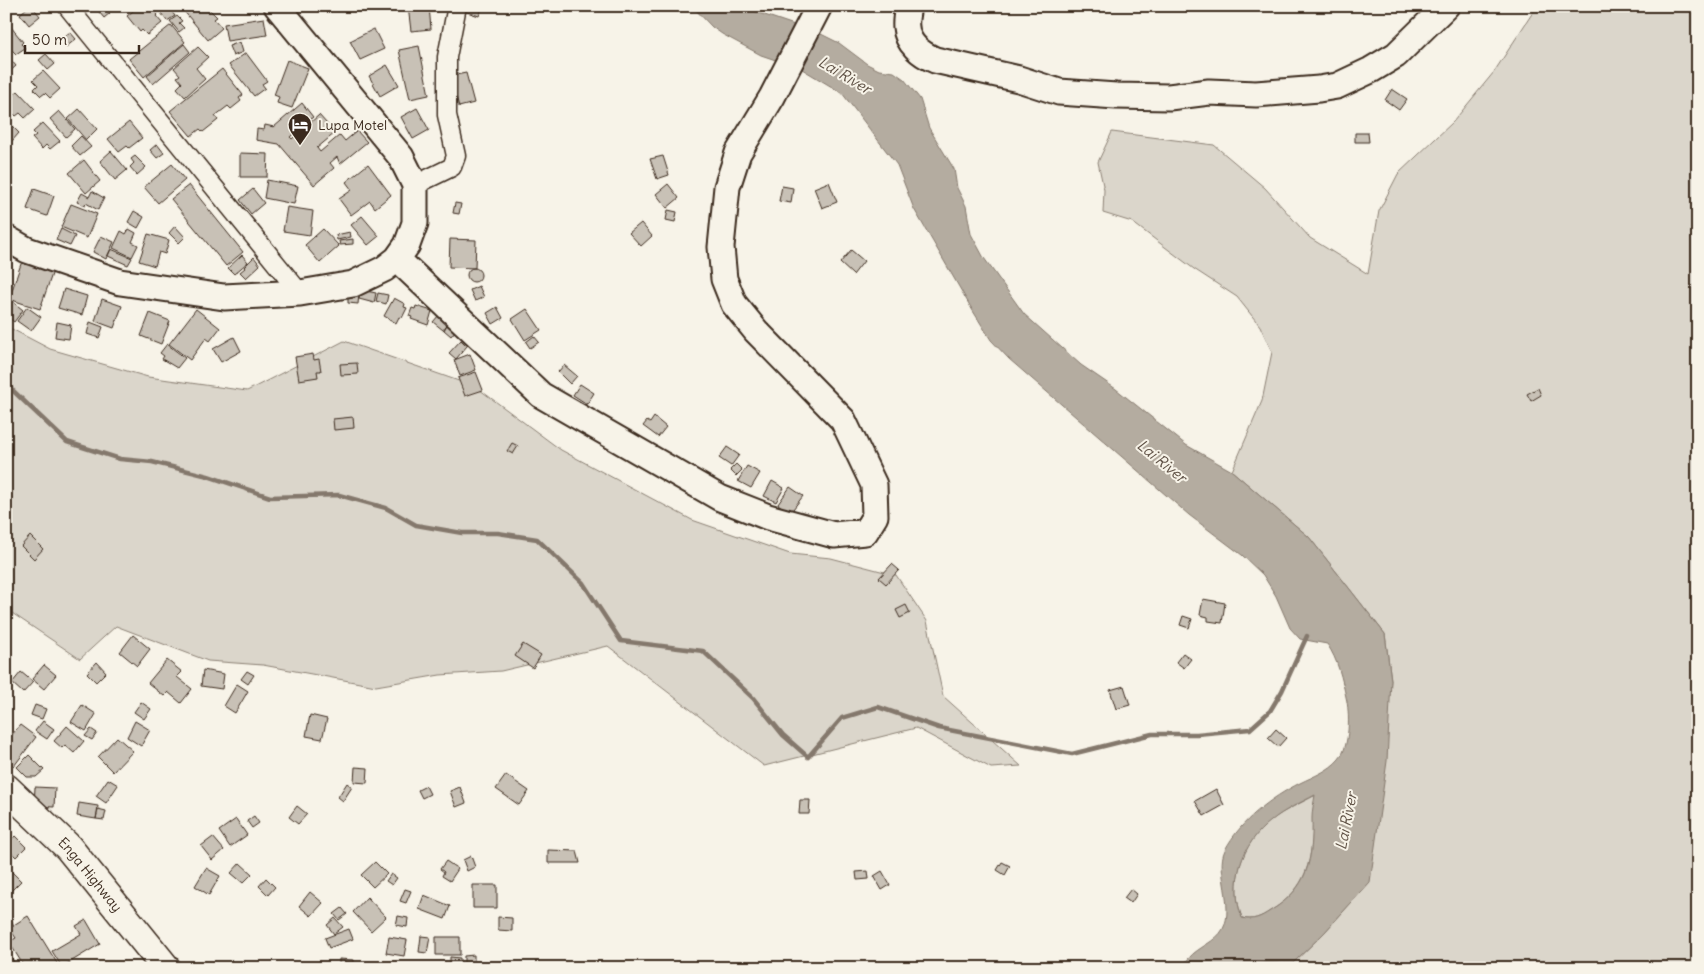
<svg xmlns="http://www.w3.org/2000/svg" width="1704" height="974" font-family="Delius,sans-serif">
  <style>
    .green { fill: #dbd6cb; stroke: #8b8074 }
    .water { fill: #b4aca0; stroke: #84786c; fill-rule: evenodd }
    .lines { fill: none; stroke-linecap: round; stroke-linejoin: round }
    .stream { stroke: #84786c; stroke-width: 4.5 }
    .building { fill: #c8c1b6; stroke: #3b2a1e }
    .street-casing { stroke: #3b2a1e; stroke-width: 21 }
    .secondary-casing { stroke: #3b2a1e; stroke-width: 29 }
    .primary-casing { stroke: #3b2a1e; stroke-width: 31 }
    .street { stroke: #f7f3e8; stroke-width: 18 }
    .secondary { stroke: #f7f3e8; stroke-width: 25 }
    .primary { stroke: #f7f3e8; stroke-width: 28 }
    .labels { text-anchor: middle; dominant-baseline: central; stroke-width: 4; stroke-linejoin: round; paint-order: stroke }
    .poi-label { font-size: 14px; fill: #3b2a1e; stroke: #f7f3e8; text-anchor: start }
    .street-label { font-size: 14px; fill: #3b2a1e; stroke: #f7f3e8 }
    .water-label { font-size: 15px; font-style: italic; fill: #5f5145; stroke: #f7f3e8 }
  </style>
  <rect width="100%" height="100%" fill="#f7f3e8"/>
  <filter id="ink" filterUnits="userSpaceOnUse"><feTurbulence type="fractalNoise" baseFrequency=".02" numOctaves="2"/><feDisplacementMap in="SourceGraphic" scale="10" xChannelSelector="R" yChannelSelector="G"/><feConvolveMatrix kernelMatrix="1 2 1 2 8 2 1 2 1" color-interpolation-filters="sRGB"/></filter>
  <g filter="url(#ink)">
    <!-- green -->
    <path class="green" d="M1537,6H1698V968H1246L1265,963L1292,964L1324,933L1369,882L1391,680L1385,634L1309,537L1232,471L1262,401L1272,352L1260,326L1237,297L1194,269L1132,222L1103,213L1104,190L1098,162L1112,132L1214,145L1265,188L1310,238L1368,274L1379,211L1398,174L1453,122L1494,72Z
      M6,326L50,349L148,377L247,391L344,341L476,387L561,450L692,520L790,554L831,558L896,575L927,621L943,696L1021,766L991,768L916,728L764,766L608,646L501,671L440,675L376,686L263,665L208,661L116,626L80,659L6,609Z
      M1316,795C1309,843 1320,881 1270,911C1261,917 1253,921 1242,918C1229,882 1241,844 1271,820C1285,810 1301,803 1316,795Z"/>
    <!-- water -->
    <path class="water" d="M692,6H738L821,34L839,43L867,64L879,70L894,72L904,79L920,99L929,128L954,169L957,188L966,206L971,234L984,258L1024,314L1081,365L1116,389L1186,445L1232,471L1309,537L1385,634L1391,680L1387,761L1370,882L1324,933L1292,964L1265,963L1246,968H1183C1185,965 1186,961 1189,958C1198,947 1216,942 1223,929C1235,906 1215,870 1225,850C1240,821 1272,797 1300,783C1314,776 1329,771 1339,759C1350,746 1350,713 1346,697C1342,679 1338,660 1327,644L1300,639L1290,628L1276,596L1263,575L1242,555L1189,515L1009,359L991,340L973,311L914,209L897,165L842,93L802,69L761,55L722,34L712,27ZM1315,795C1314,802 1312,810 1312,818C1313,859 1309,888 1270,911C1261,917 1253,921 1242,918C1229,883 1241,844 1271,821C1284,810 1300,803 1315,795Z"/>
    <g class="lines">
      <!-- stream -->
      <path class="stream" d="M6,384L67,442L120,459L152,462L208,476L270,497L339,495L386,508L416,525L462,533H498L537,539L583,583L621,641L703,651L753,698L783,735L808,757L842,718L878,707L939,728L1072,754L1152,734H1197L1250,729L1270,711L1282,691L1307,636"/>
    </g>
    <!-- building -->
    <path class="building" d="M29,6H32L40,16L29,25L20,14Z
      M94,6H112L107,10L110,13L104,18Z
      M139,6H152L158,14L156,16L162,23L147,35L142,30L140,32L127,16Z
      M187,6H204L206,9L208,8L217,17L214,19L222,28L208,40L183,10Z
      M408,6H429L431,29L411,31Z
      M463,6H483L479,16L461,10Z
      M168,7L175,16L167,21L161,13Z
      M177,16L182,21L179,23L184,28L179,32L170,21Z
      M264,18L267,35L227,41L224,24Z
      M171,25L185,42L144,77L129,59Z
      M11,27L23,42L21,44L25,48L16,54L12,50L10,52L6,48V31Z
      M374,29L384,49L360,60L350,41Z
      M70,32L76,39L66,47L60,40Z
      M240,42L243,52L233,56L229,46Z
      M184,44L190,52L153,84L147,76Z
      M419,46L429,95L410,99L399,50Z
      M198,47L208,57L196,68L205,79L185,97L177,88L182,83L177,77L180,75L174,68Z
      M246,53L267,81L262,84L265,88L254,96L229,65Z
      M46,54L55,64L48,70L39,60Z
      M11,60L16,66L7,74L6,64Z
      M287,60L308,68L292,108L277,103L279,97L274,95Z
      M387,65L399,85L380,96L369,76Z
      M222,69L243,95L239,98L241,101L231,109L228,106L215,116L218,120L203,132L200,129L191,136L170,111Z
      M43,71L60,89L50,98L45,93L41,96L34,89L38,85L33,80Z
      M466,73L474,103L459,107L451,76Z
      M1392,89L1407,99L1399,110L1385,100Z
      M18,91L35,109L25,118L20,113L16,116L9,109L13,105L8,100Z
      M302,103L313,117L290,137L292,139L319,115L335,133L317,148L320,152L340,135L345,141L357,131L367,142L340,164L337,157L330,163L334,168L314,185L279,144L256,140L257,129L264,130L265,125L274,127Z
      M417,108L429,130L413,139L401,117Z
      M79,109L97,129L86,140L68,119Z
      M59,111L75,129L66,137L50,119Z
      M129,122L142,138L129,148L127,146L119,152L108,139Z
      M43,123L60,141L50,149L46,145L42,149L32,138L36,135L33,132Z
      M12,126L19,133L12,141L6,135V132Z
      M1355,133H1368L1369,142H1355Z
      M81,136L91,147L80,156L71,146Z
      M157,144L164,153L157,158L150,150Z
      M111,151L127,170L115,180L100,161Z
      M240,153L268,154L267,177H240Z
      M135,156L146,167L137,175L130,167L134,163L131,159Z
      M663,156L669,175L657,179L650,159Z
      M84,160L100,181L86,193L69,173Z
      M172,164L185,180L158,203L144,187Z
      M368,164L391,195L375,208L370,201L351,215L339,199L352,190L346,182Z
      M267,180L298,186L294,204L264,198Z
      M829,182L837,202L822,208L814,188Z
      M668,184L679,198L667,208L656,194Z
      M189,185L243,252L226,266L171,199Z
      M782,186L793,188L791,203L779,201Z
      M34,189L54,196L47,216L27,209Z
      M253,189L264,203L251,214L240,200Z
      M92,191L104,198L98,210L86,203L85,206L77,202L82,193L89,197Z
      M455,203L461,204L459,214L453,213Z
      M71,204L97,214L87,238L61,227Z
      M287,207L313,211L310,235L283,231Z
      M668,210L677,212L675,222L666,220Z
      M134,211L144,217L138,228L128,222Z
      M362,216L379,236L368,245L351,225Z
      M641,223L652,236L641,246L629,233Z
      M175,226L185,237L179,243L169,233Z
      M61,229L75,236L70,246L56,240Z
      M129,229L136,233L132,242L138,245L132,257L113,248L121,231L126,234Z
      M323,229L339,246L320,263L305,245Z
      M350,232L351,237L337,240L336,235Z
      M148,234L169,240L165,254L159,252L155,266L139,261Z
      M101,236L114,242L106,259L93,252Z
      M353,239V244L340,245L339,241Z
      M450,239L476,240L475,268L449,267Z
      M111,249L132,258L128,265L108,256Z
      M851,250L864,261L853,275L840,263Z
      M242,255L248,262L234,274L228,268Z
      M254,257L260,265L246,278L240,272L245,268L244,267Z
      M22,261L53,271L40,309L9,299Z
      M467 275a7 7 0 1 1 14 0a7 7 0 1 1-14 0Z
      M479,286L484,297L475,301L470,290Z
      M64,289L87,296L82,315L58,308Z
      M361,290L376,293L374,303L359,299Z
      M348,293L359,294L358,304L348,303Z
      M378,293L388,295L386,304L376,301Z
      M394,298L405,304L404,307L407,308L402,318L399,317L396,323L384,316Z
      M102,299L122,306L114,328L95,321Z
      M12,301L23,310L14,322L6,316V309Z
      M416,306L432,311L428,325L411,319L412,317L409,316L412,308L415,309Z
      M27,307L41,317L31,331L17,321Z
      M497,307L503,318L493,324L487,313Z
      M196,309L220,328L210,341L206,338L190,360L169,344Z
      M527,309L541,330L525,340L512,319Z
      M150,313L170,321L161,344L141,336Z
      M439,315L449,322L443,330L433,322Z
      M57,322L71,325L69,339L55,337Z
      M90,322L103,327L99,338L87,334Z
      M448,323L456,330L451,336L444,330Z
      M534,336L539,342L530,348L526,342Z
      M234,337L241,351L221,362L213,349Z
      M461,340L467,346L456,359L449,353Z
      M167,344L185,358L177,368L162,359L164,356L160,353Z
      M313,354L314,360L319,359L321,371H317L318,377L299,380L295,357Z
      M470,354L476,370L460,376L454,360Z
      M357,363L358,374L341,375L340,364Z
      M564,365L577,376L570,384L558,372Z
      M476,372L483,390L465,396L458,378Z
      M580,384L594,393L587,404L573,395Z
      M1538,388L1541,395L1531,401L1527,394Z
      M353,417L354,428L334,430L333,419Z
      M654,417L666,427L658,437L643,426L647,421L650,423Z
      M512,443L518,446L513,454L507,451Z
      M727,447L739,455L731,466L719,458Z
      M736,464L742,470L736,476L730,470Z
      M747,466L760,473L751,488L738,481Z
      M772,481L784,488L776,502L764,496Z
      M790,487L803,496L790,513L778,504Z
      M30,536L43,549L34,559L21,546Z
      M892,564L899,570L886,584L879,578Z
      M1203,599L1225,603L1222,623L1208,621V617L1200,615Z
      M906,605L910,613L900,618L896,610Z
      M1183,616L1192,619L1189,628L1180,625Z
      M133,635L150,649L137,666L120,652Z
      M523,644L541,655L533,668L515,656Z
      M1183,653L1191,659L1184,668L1176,662Z
      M167,660L182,672L177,677L192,689L181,703L168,692L164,696L148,683Z
      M97,662L106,672L96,682L87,673Z
      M44,665L56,675L44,689L32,679Z
      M203,670L224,674L222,689L201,686Z
      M247,671L254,675L248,684L241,679Z
      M21,672L33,682L23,693L12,683Z
      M237,684L248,691L235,713L224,706Z
      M1124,686L1130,705L1116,709L1110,690Z
      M141,702L151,709L144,719L134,712Z
      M35,705L46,709L42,719L31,715Z
      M82,705L96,714L86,731L71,722Z
      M310,715L327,719L322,739L306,736Z
      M43,721L54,729L47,739L35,731Z
      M135,721L150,730L141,746L127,737Z
      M20,725L36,737L14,766L6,760V742Z
      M67,726L84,741L74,753L65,745L62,748L54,741Z
      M91,729L97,733L92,740L85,736Z
      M1276,729L1286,738L1278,747L1268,738Z
      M117,737L133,751L113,772L98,757Z
      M29,755L44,770L36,777H27L17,767Z
      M355,767L368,768L367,783L354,782Z
      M506,775L529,791L519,805L496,789Z
      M108,779L118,785L106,803L96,796Z
      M347,783L352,787L343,801L338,797Z
      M426,786L430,794L422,798L418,790Z
      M35,787L55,788L54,807L34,806Z
      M460,787L466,803L456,807L450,791Z
      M1216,789L1224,805L1204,816L1195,801Z
      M800,800H810L809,814H799Z
      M79,803L98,806L96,819L77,816Z
      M297,806L307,814L298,824L289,817Z
      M98,809L106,811L104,820L96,819Z
      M254,816L259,823L252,828L247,821Z
      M236,819L247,835L230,847L219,831Z
      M15,836L26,847L16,857L6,847V845Z
      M213,837L224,850L212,860L201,846Z
      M548,850L577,851L580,863H548Z
      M471,856L475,867L467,871L463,860Z
      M446,861L458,869L450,881L442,876L444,872L440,869Z
      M375,862L387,874L373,887L361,875Z
      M1002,862L1010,866L1005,875L997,870Z
      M240,863L252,874L243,883L231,873Z
      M6,866L21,881L6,896Z
      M206,868L220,876L209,895L195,886Z
      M868,871L869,879L857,880L856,872Z
      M882,871L890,885L882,890L874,876Z
      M391,874L397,878L392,885L386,881Z
      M266,878L275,887L268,895L259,886Z
      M473,885H497V908H473Z
      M405,889L411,891L406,903L400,901Z
      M1131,889L1137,894L1131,903L1124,898Z
      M310,892L323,903L311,916L299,906Z
      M424,895L450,906L445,919L419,909Z
      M367,897L386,917L371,931L353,912Z
      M342,908L347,914L339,920L334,914Z
      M8,909L13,924L7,926L9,931L6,932V910Z
      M28,916L60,968H25L9,942L16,938L9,928Z
      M398,916L408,918L407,927L396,925Z
      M498,917L512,918V931L498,930Z
      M335,918L343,927L334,934L327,925Z
      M86,920L100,944L62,967L52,951L81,934L76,926Z
      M349,929L353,939L329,948L325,938Z
      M421,936L430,937L427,953L419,952Z
      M389,937L407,940L404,956L386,953Z
      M436,937H460V955H436Z
      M6,947L17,968H6Z
      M474,955V967H464V956Z
      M450,957L460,958V966H450Z
      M339,959L354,960V968H339Z"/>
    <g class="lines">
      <defs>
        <path id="street" d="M67,6L300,293
          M415,185L452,167L456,156L447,115V57L457,6"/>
        <path id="secondary" d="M908,6C907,13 905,21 906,27C907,43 921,54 935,60L1019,79L1059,92L1116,96L1169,97L1209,92L1256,94L1319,89L1337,86L1371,70L1396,55L1446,6
          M6,238L27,250L120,282L224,297L300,293L353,284L384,269L397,259L407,245L415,223V185L401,157L277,6
          M397,259L541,395L720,498L768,517L834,535L865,532L875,516L874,485L843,420L756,331L734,304L724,279L721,247L727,187L738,153L772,97L819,6"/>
        <g id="primary">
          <path id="s1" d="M6,788L68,847L166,968"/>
        </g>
      </defs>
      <!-- street casing -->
      <use href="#street" class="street-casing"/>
      <!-- secondary casing -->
      <use href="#secondary" class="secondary-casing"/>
      <!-- primary casing -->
      <use href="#primary" class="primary-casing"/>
      <!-- street -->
      <use href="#street" class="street"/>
      <!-- secondary -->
      <use href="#secondary" class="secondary"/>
      <!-- primary -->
      <use href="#primary" class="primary"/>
    </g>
  </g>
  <!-- icons -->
  <defs>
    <symbol id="hotel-pin" viewBox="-11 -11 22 30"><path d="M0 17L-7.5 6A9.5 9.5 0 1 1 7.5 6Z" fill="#3b2a1e" stroke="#f7f3e8"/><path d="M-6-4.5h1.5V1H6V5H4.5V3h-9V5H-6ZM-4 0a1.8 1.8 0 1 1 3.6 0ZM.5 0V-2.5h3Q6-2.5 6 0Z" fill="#fff"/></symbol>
  </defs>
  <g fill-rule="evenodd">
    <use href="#hotel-pin" x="286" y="111" width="28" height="38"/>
  </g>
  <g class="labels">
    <!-- poi labels -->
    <g class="poi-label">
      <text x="318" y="125">Lupa Motel</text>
    </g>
    <!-- street labels -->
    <g class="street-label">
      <text stroke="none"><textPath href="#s1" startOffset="121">Enga Highway</textPath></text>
    </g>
    <!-- water labels -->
    <g class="water-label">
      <text transform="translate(845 75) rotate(31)">Lai River</text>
      <text transform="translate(1162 461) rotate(39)">Lai River</text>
      <text transform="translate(1346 821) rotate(-79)">Lai River</text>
    </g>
  </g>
  <!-- margin -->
  <rect width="1704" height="974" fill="none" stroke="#f7f3e8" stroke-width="25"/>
  <rect x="12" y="12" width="1679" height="949" fill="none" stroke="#3b2a1e" stroke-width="2" filter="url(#ink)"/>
  <!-- scale -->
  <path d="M25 45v8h114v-8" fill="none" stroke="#3b2a1e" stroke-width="2.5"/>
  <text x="32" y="45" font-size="15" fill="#3b2a1e" stroke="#f7f3e8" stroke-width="4" paint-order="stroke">50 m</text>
</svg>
